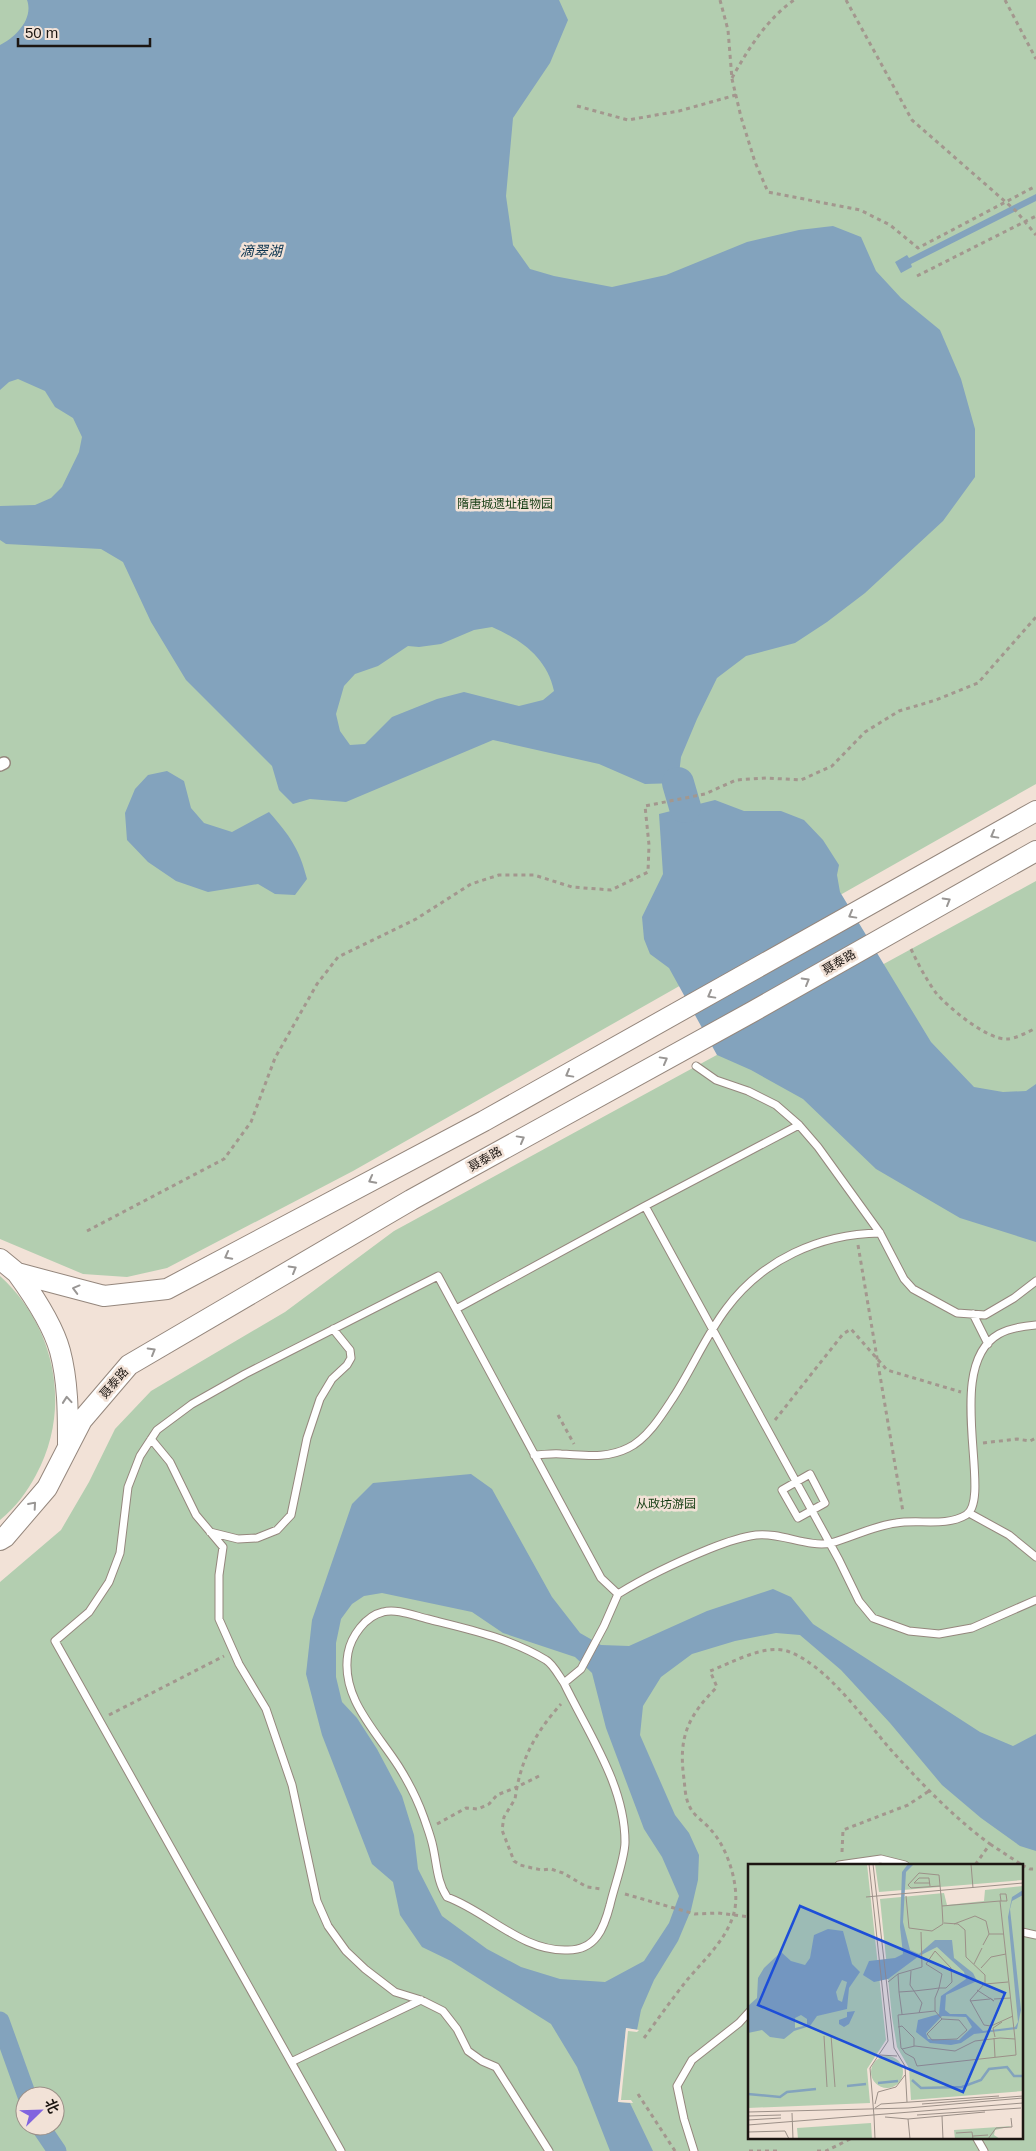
<svg xmlns="http://www.w3.org/2000/svg" width="1036" height="2151" font-family="Helvetica,'Noto Sans SC',sans-serif">
  <style>
    .green { fill: #b3ceb0; fill-rule: evenodd }
    .water { fill: #83a3bd; fill-rule: evenodd }
    .pier { fill: #f2e2d7 }
    .lines { fill: none; stroke-linecap: round; stroke-linejoin: round }
    .canal { stroke: #83a3bd; stroke-width: 19 }
    .river { stroke: #83a3bd; stroke-width: 32 }
    .service-casing { stroke: #95877d; stroke-width: 9 }
    .pedestrian-casing { stroke: #95877d; stroke-width: 14 }
    .secondary-casing { stroke: #95877d; stroke-width: 22 }
    .path { stroke: #a3978e; stroke-width: 3; stroke-dasharray: 4 4; stroke-linecap: butt }
    .service { stroke: #fff; stroke-width: 7 }
    .pedestrian { stroke: #fff; stroke-width: 11 }
    .secondary { stroke: #fff; stroke-width: 20 }
    .oneway { stroke: #999694 }
    .labels { text-anchor: middle; dominant-baseline: central; stroke-width: 5; stroke-linejoin: round; paint-order: stroke }
    .park-label { font-size: 12px; fill: #153d13; stroke: #f2e2d7 }
    .street-label { font-size: 12px; fill: #1c1612; stroke: #f2e2d7 }
    .water-label { font-size: 14px; font-style: italic; fill: #0a334e; stroke: #f2e2d7 }
    .inset-river { fill: none; stroke: #83a3bd; stroke-width: 2.5 }
    .inset-road { fill: none; stroke: #9c9088; stroke-width: 1 }
    .view { fill: #1d4ed8; fill-opacity: 0.15; stroke: #1d4ed8; stroke-width: 2.5 }
    .inset-edge { fill: none; stroke: #1c1612; stroke-width: 2.5 }
  </style>
  <rect width="100%" height="100%" fill="#f2e2d7"/>
  <!-- green -->
  <path class="green" d="M0,0H1036V784L353,1171L167,1268L127,1277L83,1274L0,1239Z
    M1036,881V2151H0V1582L61,1530L89,1482L115,1429L151,1391L285,1312L394,1231ZM750,1865H1022V2137H750ZM25,2096H55V2126H25Z
    M0,1276C56,1327 72,1409 36,1475C27,1492 15,1508 0,1520Z"/>
  <!-- water -->
  <path class="water" d="M27,0H559L568,20L550,63L513,118L506,196L513,245L530,269L554,276L612,287L666,275L747,242L799,230L833,226L861,237L876,271L901,298L940,330L961,379L975,429V477L943,521L865,593L827,622L795,643L746,656L717,678L697,719L681,757L678,783L645,784L599,764L493,740L346,802L310,799L293,804L279,790L272,766L186,680L151,622L123,562L101,549L6,544L0,540V506L35,505L51,498L62,487L79,452L82,437L73,418L55,407L45,391L18,379L9,382L0,390V45C15,38 34,19 27,0ZM492,627C522,640 547,658 554,691L543,700L519,706L464,692L437,699L392,717L365,744L350,745L340,731L336,714L344,686L355,674L378,666L408,646L419,647L441,644L474,630Z
    M1036,194V201L911,264L912,267L901,273L895,262L907,255L909,258Z
    M167,771L184,781L191,808L204,823L232,832L269,812C290,836 299,848 307,879L295,895L275,894L258,884L208,892L176,881L148,862L127,840L125,813L135,789L148,775Z
    M715,800L744,811H781L804,820L823,840L839,865L837,875L840,892L931,1042L974,1087L1003,1092L1026,1091L1036,1084V1242L960,1218L876,1169L803,1099L751,1070L717,1055L669,968L650,954L644,939L642,917L663,874L659,814Z
    M471,1474L492,1489L552,1597L580,1633L601,1645L629,1646L707,1611L773,1589L791,1597L813,1624L980,1732L1013,1746L1036,1734V1851L1020,1846L981,1818L942,1785L890,1723L841,1670L800,1635L776,1633L735,1641L692,1654L661,1677L643,1706L640,1735L675,1815L689,1833L699,1855L698,1880L691,1910L678,1941L654,1980L641,2010L637,2030L626,2028L619,2102L630,2103L653,2151H610L577,2067L551,2024L451,1961L422,1947L400,1915L393,1882L372,1864L322,1735L306,1674L312,1620L352,1504L373,1483ZM382,1593L472,1612L503,1633L575,1657L592,1673L606,1728L644,1829L662,1857L679,1896L669,1923L644,1961L605,1982L560,1979L521,1967L487,1949L442,1916L418,1869L414,1835L402,1796L377,1749L357,1718L342,1702L336,1677V1643L341,1619L352,1604L364,1596Z"/>
  <!-- pier -->
  <path class="pier" d="M626,2028L639,2030L637,2032L628,2031L621,2100H631L633,2103L618,2102Z"/>
  <g class="lines">
    <!-- canal -->
    <path class="canal" d="M0,2021L27,2096
      M40,2126L57,2151"/>
    <!-- river -->
    <path class="river" d="M678,783L685,807"/>
    <defs>
      <path id="service" d="M799,1125L818,1147L880,1233L904,1279L913,1289L957,1313L985,1315L1014,1298L1036,1281
        M645,1206L799,1125L776,1105L748,1091L716,1080L696,1066
        M456,1309L645,1206L839,1560L859,1601L873,1618L909,1631L939,1634L972,1628L1036,1600
        M973,1314L988,1344
        M151,1439L170,1462L196,1515L223,1547L219,1575V1619L239,1664L266,1709L292,1785L317,1901L328,1926L346,1951L365,1969L395,1992L421,2000L443,2011L457,2029L468,2051L482,2061L496,2067L549,2151
        M534,1455C543,1455 552,1453 561,1454C585,1455 606,1459 628,1448C647,1439 662,1415 673,1398C692,1369 705,1337 726,1309C762,1260 819,1234 880,1233
        M810,1474L825,1503L798,1518L782,1490Z
        M969,1513L1009,1535L1036,1557
        M210,1532L238,1539L257,1538L277,1530L291,1515L307,1438L320,1399L332,1379L347,1365L351,1358L350,1350L333,1329
        M618,1594C647,1576 677,1562 709,1549C724,1543 740,1537 756,1535C780,1532 809,1548 831,1543C853,1537 873,1526 896,1523C918,1519 946,1527 966,1515C994,1498 942,1366 999,1334C1010,1328 1024,1326 1036,1325
        M839,1865L881,1859L905,1865
        M1022,1932L1036,1935
        M291,2062L421,2000
        M976,2137L984,2151
        M341,2151L55,1641L89,1612L109,1582L120,1553L128,1487L140,1456L157,1430L192,1404L245,1374L438,1276L601,1578L618,1594L604,1626L581,1669L564,1683C588,1733 625,1785 625,1842C625,1858 614,1887 610,1905C604,1928 596,1950 568,1950C522,1952 488,1912 447,1897C437,1882 437,1865 433,1847C431,1837 427,1827 424,1818C418,1801 409,1783 399,1767C377,1732 340,1698 348,1653C351,1637 365,1616 383,1612C396,1608 415,1616 428,1619C468,1629 510,1638 546,1660C553,1664 559,1676 564,1683
        M694,2151L684,2119L677,2086L692,2060L739,2023L750,2011"/>
      <path id="pedestrian" d="M0,765L4,763"/>
      <path id="secondary" d="M0,1259L17,1273L104,1296L167,1289L484,1121L1036,811
        M17,1273C33,1295 53,1325 60,1351C68,1381 68,1413 68,1444
        M0,1540L5,1537L47,1488L82,1420L129,1365L411,1200L752,1012L1036,851"/>
    </defs>
    <!-- service casing -->
    <use href="#service" class="service-casing"/>
    <!-- pedestrian casing -->
    <use href="#pedestrian" class="pedestrian-casing"/>
    <!-- secondary casing -->
    <use href="#secondary" class="secondary-casing"/>
    <!-- path -->
    <path class="path" d="M720,0L728,30L732,79L741,117L755,162L768,192L860,210L890,225L918,248L1036,186
      M846,0L912,120L1016,211L1036,235
      M1005,0L1036,59
      M732,78C748,49 767,19 794,0
      M577,106L628,120L679,111L736,95
      M917,276L1036,216
      M911,949C918,964 926,979 936,993C948,1007 987,1040 1007,1039C1015,1039 1028,1032 1036,1028
      M87,1231L224,1159L251,1122L275,1058L317,984L338,957L416,919L471,884L499,875H534L572,887L611,890L648,872L649,845L645,806L705,794L736,780L767,778L801,780L832,766L865,732L899,711L936,700L978,683L1036,617
      M858,1245L903,1512
      M558,1415L574,1444
      M775,1420L843,1334L851,1329L887,1370L961,1392
      M983,1443L1017,1439L1030,1441L1036,1438
      M109,1715L224,1656
      M539,1776L517,1787L515,1799L504,1817L502,1830L514,1861L520,1865L532,1868L542,1870L551,1869L563,1873L587,1887L602,1889
      M437,1824L466,1808L478,1809L489,1804L497,1795L517,1787C524,1753 538,1730 561,1704
      M990,1844L1022,1865
      M842,1852L843,1830L908,1805L929,1791
      M1022,1865L1030,1869H1036
      M625,1894L695,1914L718,1913L750,1917
      M644,2038C658,2019 672,1999 687,1980C704,1960 725,1941 733,1916C742,1891 728,1848 711,1830C704,1821 693,1816 689,1805C685,1797 685,1787 684,1779C678,1737 688,1716 717,1687L710,1671C731,1663 764,1644 787,1651C826,1664 864,1719 891,1750C922,1784 953,1817 990,1844L975,1865
      M638,2094L675,2151
      M749,2151H778
      M817,2151H826L854,2137"/>
    <!-- service -->
    <use href="#service" class="service"/>
    <!-- pedestrian -->
    <use href="#pedestrian" class="pedestrian"/>
    <!-- secondary -->
    <use href="#secondary" class="secondary"/>
  </g>
  <!-- one-way arrows -->
  <defs><path id="oneway-chevron" d="M-2-3.5L2.5 0L-2 3.5" fill="none" stroke-width="1.6" stroke-linecap="round" stroke-linejoin="round" transform="scale(1.25)"/></defs>
  <g class="oneway">
    <use href="#oneway-chevron" transform="translate(994 835) rotate(151)"/>
    <use href="#oneway-chevron" transform="translate(947 901) rotate(-30)"/>
    <use href="#oneway-chevron" transform="translate(852 915) rotate(151)"/>
    <use href="#oneway-chevron" transform="translate(806 981) rotate(-30)"/>
    <use href="#oneway-chevron" transform="translate(711 995) rotate(151)"/>
    <use href="#oneway-chevron" transform="translate(664 1060) rotate(-29)"/>
    <use href="#oneway-chevron" transform="translate(569 1074) rotate(151)"/>
    <use href="#oneway-chevron" transform="translate(521 1139) rotate(-29)"/>
    <use href="#oneway-chevron" transform="translate(372 1180) rotate(152)"/>
    <use href="#oneway-chevron" transform="translate(228 1256) rotate(152)"/>
    <use href="#oneway-chevron" transform="translate(293 1269) rotate(-30)"/>
    <use href="#oneway-chevron" transform="translate(76 1289) rotate(-165)"/>
    <use href="#oneway-chevron" transform="translate(152 1351) rotate(-30)"/>
    <use href="#oneway-chevron" transform="translate(67 1400) rotate(-95)"/>
    <use href="#oneway-chevron" transform="translate(33 1505) rotate(-49)"/>
  </g>
  <g class="labels">
    <!-- park labels -->
    <g class="park-label">
      <text x="505" y="504">隋唐城遗址植物园</text>
      <text x="666" y="1504">从政坊游园</text>
    </g>
    <!-- street labels -->
    <g class="street-label">
      <text transform="translate(839 962) rotate(-30)">聂泰路</text>
      <text transform="translate(485 1159) rotate(-29)">聂泰路</text>
      <text transform="translate(114 1383) rotate(-49)">聂泰路</text>
    </g>
    <!-- water labels -->
    <g class="water-label">
      <text x="261" y="251">滴翠湖</text>
    </g>
  </g>
  <!-- overview -->
  <g transform="translate(748 1864)">
    <rect width="275" height="275" fill="#f2e2d7"/>
    <path d="M0,0H119L138,176L119,205L122,239L0,244ZM127,0H275V16L131,28ZM275,22V227L163,236L161,204L149,183L144,153L132,35L196,29L199,41L236,37L237,26ZM123 208a16 16 0 1 1 32 0a16 16 0 1 1-32 0ZM123,259L124,275H50L49,264ZM265,262L247,266L246,271L252,275H207L206,266Z" fill="#b3ceb0"/>
    <path d="M160,0H166L158,8L155,58L162,86L171,90L187,76H204L206,94L225,109L229,117L198,131L197,146L202,150H218L235,167L267,163L270,158L260,53L264,33L275,26V31L264,37L262,45L273,146L269,165L226,170L213,179L203,181L182,179L168,168L170,156L191,150L193,132L218,115L216,108L189,83L171,92L140,115L126,118L115,111L121,97L147,94L155,90L152,63L154,8ZM194,152L218,153L224,163L211,176L180,175L178,169ZM80,65L95,67L104,100L112,108L101,124L99,145L69,152L62,162L46,167L36,175L22,173L14,166L0,169V142L9,134L10,114L16,104L33,88L43,97L57,101L62,94L66,71ZM94,116L99,118L94,138L90,136L88,128ZM53,151L59,155V161L47,164V154ZM107,147L101,160L96,163L91,160V156L99,153V148Z" fill="#83a3bd" fill-rule="evenodd"/>
    <path class="inset-river" d="M164,216L173,224L214,223L233,216L241,205L259,203L266,212H275M130,219L150,217M99,222L118,220M0,230L32,233L39,228L68,225"/>
    <path class="inset-road" d="M121,0L140,177L122,204L126,252M125,0L146,184L157,202L159,238M223,0L225,24M182,19H166L171,14H181V15L182,22M158,32L161,64L184,67L195,60L194,42L191,11L171,9L160,21L163,24L192,22M118,33L275,19M252,37H259L258,30H252L253,37M194,42L252,37L267,175M196,59L210,60L217,66L218,93L237,111V119L222,136L236,161L243,162L265,152M206,60L227,52L238,57L241,70M235,81L241,70H256M226,100L234,84M233,104L243,93L258,90M163,107L162,121L174,139L171,149M150,110L174,103L173,68M140,118L150,110L151,128M237,120L260,118M229,126L246,137L242,134M246,135L262,134M222,137L242,135M154,150L151,128L166,127L184,125L191,124H198L204,118L203,104L187,87L178,100L194,110L191,124L187,134V147M150,163L154,162L166,174V182M83,171L87,223M76,172L79,223M247,173L245,164L254,158M246,174L247,193M154,185L167,182L207,187L227,177L252,174L267,175L268,191L169,202L166,194L157,189L155,186L153,184L150,151L187,147L194,155L211,156L219,166L209,175L184,176L179,170L194,155M132,191L149,192M127,240L130,228L148,223L157,211M174,240L275,232M127,244L133,240L251,232M0,248L160,244L275,234M44,249L45,275M169,251L273,244M0,252L33,251M126,252L127,275M194,252L195,275M137,253L160,255L237,248M160,255L162,275M0,256L33,254M0,261L275,239M0,268L37,267L41,275M208,269L224,268L225,275M225,272L240,271M240,275L248,264L264,263L263,254"/>
    <path class="view" d="M52,42L257,129L215,228L10,141Z"/>
    <rect width="275" height="275" class="inset-edge"/>
  </g>
  <!-- north arrow -->
  <g transform="translate(40 2111) rotate(67)"><circle r="24" fill="#f2e2d7" stroke="#9c9088"/>
  <path d="M0-4L9 19L0 12L-9 19Z" fill="#8164df"/>
  <text y="-8" font-size="14" font-weight="bold" text-anchor="middle" fill="#1c1612">北</text>
  </g>
  <!-- scale -->
  <path d="M18 38v8h132v-8" fill="none" stroke="#1c1612" stroke-width="2.5"/>
  <text x="25" y="38" font-size="15" fill="#1c1612" stroke="#f2e2d7" stroke-width="4" paint-order="stroke">50 m</text>
</svg>
